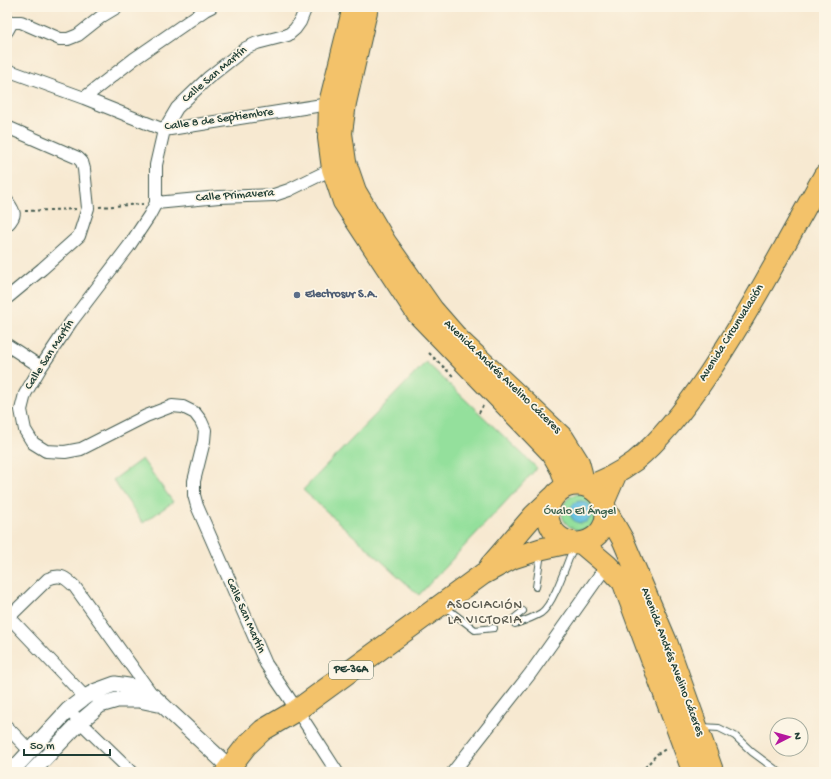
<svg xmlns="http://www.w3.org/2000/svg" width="831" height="779" font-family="'Gochi Hand',sans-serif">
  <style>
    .green { fill: #94e09c; stroke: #5a8e68 }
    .water { fill: #63c0e1; stroke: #417e8a }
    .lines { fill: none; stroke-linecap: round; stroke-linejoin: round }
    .service-casing { stroke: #3f574c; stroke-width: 8 }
    .minor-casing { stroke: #3f574c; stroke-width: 14 }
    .tertiary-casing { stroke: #3f574c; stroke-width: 17 }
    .primary-casing { stroke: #3f574c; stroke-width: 22 }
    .trunk-casing { stroke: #3f574c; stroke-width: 23 }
    .path { stroke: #3f574c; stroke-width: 2; stroke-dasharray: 3 3; stroke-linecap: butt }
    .service { stroke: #fff; stroke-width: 6 }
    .minor { stroke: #fff; stroke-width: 12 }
    .tertiary { stroke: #fff; stroke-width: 15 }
    .primary { stroke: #f3c26a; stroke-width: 20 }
    .trunk { stroke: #f3c26a; stroke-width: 21 }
    .service-dot { fill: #5c6f8a; stroke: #fcf5e5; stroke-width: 1.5 }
    .labels { text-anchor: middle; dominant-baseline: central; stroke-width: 3.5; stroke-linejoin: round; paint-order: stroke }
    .shield { fill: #fcf5e5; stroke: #617469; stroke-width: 1 }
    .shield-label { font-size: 11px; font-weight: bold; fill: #1f3d34 }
    .street-label { font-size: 12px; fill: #1f3d34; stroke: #fcf5e5 }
    .service-label { font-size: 12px; font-weight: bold; fill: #4e5e75; stroke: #fcf5e5; text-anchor: start }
    .park-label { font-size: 12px; fill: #365e49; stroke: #fcf5e5 }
    .neighbourhood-label { font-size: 13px; letter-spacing: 1px; fill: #5c5c51; stroke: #fcf5e5 }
  </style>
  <rect width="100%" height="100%" fill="#fcf5e5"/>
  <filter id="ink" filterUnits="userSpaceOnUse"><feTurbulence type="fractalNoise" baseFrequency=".025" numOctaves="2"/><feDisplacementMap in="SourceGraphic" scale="8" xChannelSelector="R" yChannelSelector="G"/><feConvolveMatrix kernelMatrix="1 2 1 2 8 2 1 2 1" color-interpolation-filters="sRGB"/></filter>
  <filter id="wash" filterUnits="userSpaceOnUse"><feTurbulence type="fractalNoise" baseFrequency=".012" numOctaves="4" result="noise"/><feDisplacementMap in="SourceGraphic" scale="16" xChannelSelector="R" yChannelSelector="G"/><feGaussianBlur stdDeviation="0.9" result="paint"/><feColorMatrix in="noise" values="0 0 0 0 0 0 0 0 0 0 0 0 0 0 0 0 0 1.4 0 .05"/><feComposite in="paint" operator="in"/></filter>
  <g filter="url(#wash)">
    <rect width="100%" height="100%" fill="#f7e9d1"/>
    <!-- green -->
    <path class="green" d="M426,362L537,468L419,595L303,490Z
      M142,459L173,502L143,523L113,480Z
      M562 512a18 18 0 1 1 36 0a18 18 0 1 1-36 0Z"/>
    <!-- water -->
    <path class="water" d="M570 512a11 11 0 1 1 22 0a11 11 0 1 1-22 0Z"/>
  </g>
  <g filter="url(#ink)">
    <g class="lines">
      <defs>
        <path id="service" d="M536,587L541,553
          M444,606L475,630L494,628
          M512,620L523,611
          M515,624C524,621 533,618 541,613C554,604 567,562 574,546
          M702,727L719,728L735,736L752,752L779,772"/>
        <path id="minor" d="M306,7L300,22L295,29L288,35L257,43L246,48L208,78L177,108L164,130L156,165V203L149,216L129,246L71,322L41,367L25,394L21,410L25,430L33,443L46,451L65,452L81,449L146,416L172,406L183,407L195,413L201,421L205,430L204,441L194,481V495L197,506L266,664L297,710L337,772
          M7,31L12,22H21L60,39H68L78,35L102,16L117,7
          M7,70L84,98L164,130L335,103
          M84,98L134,59L205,10L211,7
          M7,127L78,158L82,162L84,169L88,208L79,236L42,269L7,298
          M7,201C15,212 17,215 7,225
          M156,203L219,197L274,195L289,190L332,169
          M7,345L41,367
          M9,617L85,697
          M7,619L48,579C61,573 66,578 75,587L153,696
          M68,710L132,772
          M7,727L30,751
          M453,772L530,674L607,565"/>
        <path id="tertiary" d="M11,772L68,710L85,697L96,691L115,684L135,687L153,696L229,767
          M32,772L80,722L100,705L117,700H139L158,704"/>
        <path id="primary" d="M353,7L329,103L328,138L332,169L343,202L416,313L552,454L561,470L566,486
          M368,7L346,103L342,133L346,162L356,191L386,242L433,309L460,340L564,438L579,462L582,473L584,485
          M587,486C605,480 620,472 635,461C663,438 689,403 709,373C751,310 787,241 824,175
          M604,503L617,473"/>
        <path id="trunk" d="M548 514a29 29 0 1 1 58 0a29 29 0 1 1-58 0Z
          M606,510L623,540L667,643L713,772
          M581,543L607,565L623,582L693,772
          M490,566L534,515L553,497
          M226,772L246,746L263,730L297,710L483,574L513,558L541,549L572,542"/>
      </defs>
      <!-- service casing -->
      <use href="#service" class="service-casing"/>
      <!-- minor casing -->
      <use href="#minor" class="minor-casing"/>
      <!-- tertiary casing -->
      <use href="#tertiary" class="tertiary-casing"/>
      <!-- primary casing -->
      <use href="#primary" class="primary-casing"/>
      <!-- trunk casing -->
      <use href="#trunk" class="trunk-casing"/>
      <!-- path -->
      <path class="path" d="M99,207L143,204
        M25,211L77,209
        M429,353L455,378
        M479,413L483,406
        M641,772L657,754L668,748"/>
      <!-- service -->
      <use href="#service" class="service"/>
      <!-- minor -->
      <use href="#minor" class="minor"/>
      <!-- tertiary -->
      <use href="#tertiary" class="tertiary"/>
      <!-- primary -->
      <use href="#primary" class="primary"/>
      <!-- trunk -->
      <use href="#trunk" class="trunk"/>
    </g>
  </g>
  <!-- markers -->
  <circle class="service-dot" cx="297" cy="295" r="4"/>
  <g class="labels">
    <!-- shield labels -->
    <rect class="shield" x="329" y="661" width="44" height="18" rx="3"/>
    <g class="shield-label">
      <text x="351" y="670">PE-36A</text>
    </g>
    <!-- street labels -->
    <g class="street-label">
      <text transform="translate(215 75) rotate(-40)">Calle San Martín</text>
      <text transform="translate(219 120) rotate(-8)">Calle 8 de Septiembre</text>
      <text transform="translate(235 196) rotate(-4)">Calle Primavera</text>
      <text transform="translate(732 333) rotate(-58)">Avenida Circunvalación</text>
      <text transform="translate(50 355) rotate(-57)">Calle San Martín</text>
      <text transform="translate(502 377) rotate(44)">Avenida Andrés Avelino Cáceres</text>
      <text transform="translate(245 616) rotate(66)">Calle San Martín</text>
      <text transform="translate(672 662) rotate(69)">Avenida Andrés Avelino Cáceres</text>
    </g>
    <!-- service labels -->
    <g class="service-label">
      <text x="305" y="295">Electrosur S.A.</text>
    </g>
    <!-- park labels -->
    <g class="park-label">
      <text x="580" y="512">Óvalo El Ángel</text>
    </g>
    <!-- neighbourhood labels -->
    <g class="neighbourhood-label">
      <text x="485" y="605">ASOCIACIÓN<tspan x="485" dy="15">LA VICTORIA</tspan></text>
    </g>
  </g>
  <!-- margin -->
  <rect width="831" height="779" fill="none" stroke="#fcf5e5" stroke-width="24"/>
  <!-- north arrow -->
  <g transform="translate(789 737) rotate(84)"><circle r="19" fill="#fcf5e5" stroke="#a4ab9e"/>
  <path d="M0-3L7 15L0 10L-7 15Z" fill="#b5179e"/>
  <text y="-6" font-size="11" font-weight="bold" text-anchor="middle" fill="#1f3d34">N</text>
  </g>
  <!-- scale -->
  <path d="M24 749v6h86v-6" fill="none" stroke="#1f3d34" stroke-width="2"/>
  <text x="30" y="749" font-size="12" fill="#1f3d34" stroke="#fcf5e5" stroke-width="3" paint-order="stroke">50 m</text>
</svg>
